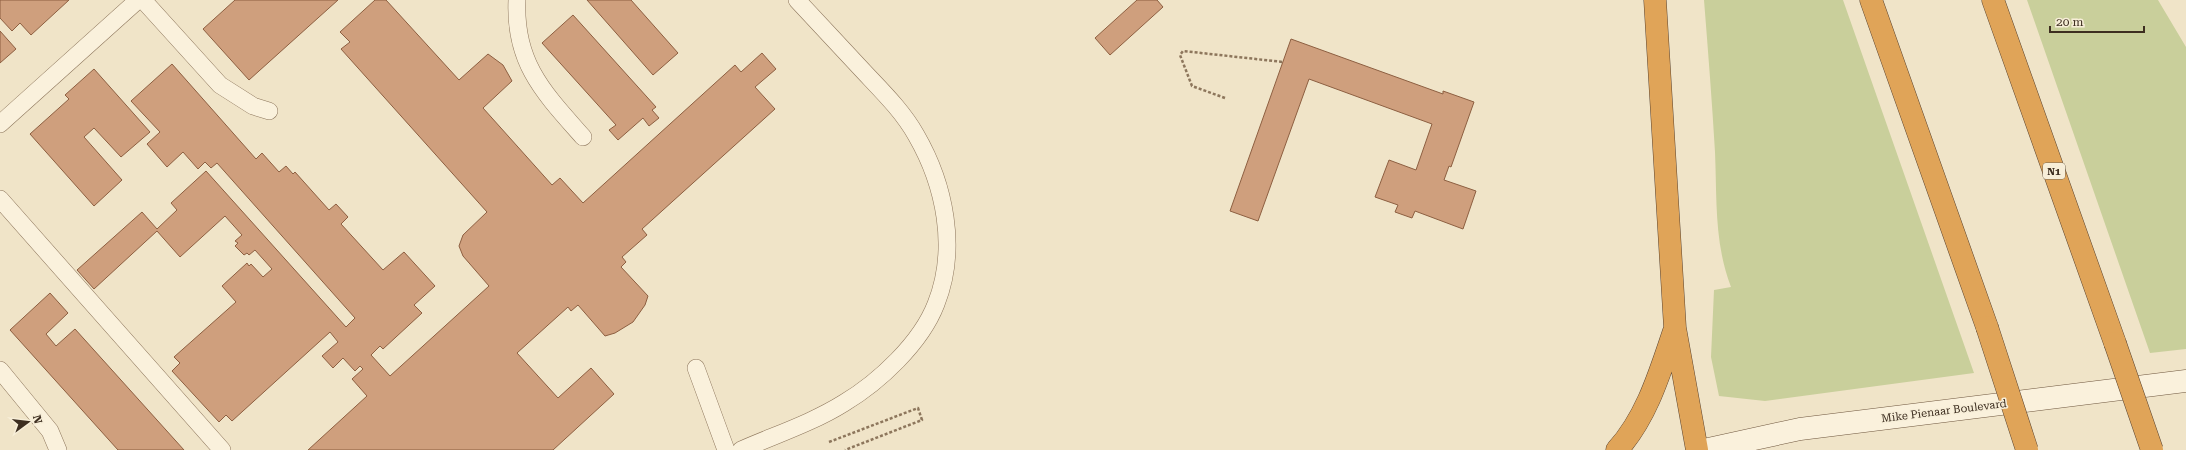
<svg xmlns="http://www.w3.org/2000/svg" width="2186" height="450" font-family="'Roboto Serif',serif">
  <style>
    .green { fill: #c9cf9b }
    .building { fill: #cf9f7d; stroke: #8d5f41 }
    .lines { fill: none; stroke-linecap: round; stroke-linejoin: round }
    .lane-casing { stroke: #8d765c; stroke-width: 18 }
    .secondary-casing { stroke: #6f573f; stroke-width: 23 }
    .highway-casing { stroke: #5b4430; stroke-width: 23 }
    .path { stroke: #8d765c; stroke-width: 2.5; stroke-dasharray: 3 2; stroke-linecap: butt }
    .lane { stroke: #faf1dc; stroke-width: 17 }
    .secondary { stroke: #faf1dc; stroke-width: 22 }
    .highway { stroke: #e0a458; stroke-width: 22 }
    .highway-bridge-casing { stroke: #5b4430; stroke-width: 23; stroke-linecap: butt }
    .highway-bridge { stroke: #e0a458; stroke-width: 22 }
    .labels { text-anchor: middle; dominant-baseline: central; stroke-width: 3; stroke-linejoin: round; paint-order: stroke }
    .shield { fill: #f7eed8; stroke: #756857; stroke-width: 1 }
    .shield-label { font-size: 10px; font-weight: bold; fill: #3d2e20 }
    .street-label { font-size: 11px; fill: #3d2e20; stroke: #f7eed8 }
  </style>
  <rect width="100%" height="100%" fill="#f0e4c8"/>
  <!-- green -->
  <path class="green" d="M1704,0H1843L1974,373L1765,401L1719,396L1711,357L1714,290L1731,287C1714,243 1717,198 1715,152C1712,101 1708,51 1704,0Z
    M2027,0H2158L2186,47V349L2150,353Z"/>
  <!-- building -->
  <path class="building" d="M0,0H69L31,35L20,23L12,31L0,18Z
    M235,0H338L249,80L203,29Z
    M375,0H386L459,80L488,54L503,65L512,81L483,108L552,185L560,178L583,203L735,65L741,72L762,53L776,69L755,87L775,109L642,229L647,235L622,257L626,262L621,267L648,296L645,305L633,322L615,333L605,336L578,305L571,311L568,307L517,353L558,398L591,368L614,394L553,450H308L367,396L352,379L363,369L360,366L355,371L343,358L333,368L322,356L338,342L330,332L232,421L226,415L219,422L172,371L180,363L174,357L236,302L222,286L247,263L249,266L251,264L263,277L272,269L255,250L249,255L247,253L244,255L235,246L238,243L235,241L242,235L225,216L180,257L157,231L94,289L77,270L142,212L157,229L177,210L171,203L206,171L346,327L355,318L217,163L211,168L205,162L198,169L183,152L167,167L147,144L160,132L131,101L172,64L256,159L262,153L279,172L286,166L293,174L295,172L329,210L336,204L348,217L341,224L383,270L404,252L435,286L414,305L422,313L383,349L380,346L371,355L390,376L489,286L463,256L459,246L463,235L487,212L341,49L350,42L340,32Z
    M587,0H631L678,53L653,75Z
    M1137,0H1157L1163,7L1110,55L1095,38Z
    M573,15L656,107L652,110L659,118L649,126L643,118L618,140L609,130L616,125L542,43Z
    M0,31L16,49L0,63Z
    M1291,39L1443,94V91L1474,102L1451,167L1449,166L1444,180L1476,191L1463,229L1415,211L1412,218L1395,212L1398,205L1375,197L1389,160L1416,170L1432,124L1309,79L1258,221L1230,211Z
    M94,69L150,132L121,157L94,128L84,137L122,180L94,206L30,134L69,99L65,95Z
    M50,293L68,313L46,334L56,346L75,329L184,450H118L10,330Z"/>
  <g class="lines">
    <defs>
      <path id="lane" d="M143,0L220,85L253,106L269,111
        M517,0C514,63 544,93 583,137
        M0,124L138,0
        M0,199L222,450
        M696,368L726,450
        M0,370L50,431L58,450
        M741,450C775,435 812,423 844,403C879,382 921,343 936,304C958,249 945,185 916,135C903,112 884,93 866,74C843,49 820,25 797,0"/>
      <path id="secondary" d="M1704,450L1800,429L2186,381"/>
      <path id="highway" d="M1655,0L1675,328L1697,450
        M1871,0L1987,327
        M1993,0L2115,343
        M1617,450C1647,417 1660,372 1674,331"/>
    </defs>
    <!-- lane casing -->
    <use href="#lane" class="lane-casing"/>
    <!-- secondary casing -->
    <use href="#secondary" class="secondary-casing"/>
    <!-- highway casing -->
    <use href="#highway" class="highway-casing"/>
    <!-- path -->
    <path class="path" d="M1225,98L1192,86L1180,55L1183,51L1283,62
      M829,442L918,408L922,420L845,450"/>
    <!-- lane -->
    <use href="#lane" class="lane"/>
    <!-- secondary -->
    <use href="#secondary" class="secondary"/>
    <!-- highway -->
    <use href="#highway" class="highway"/>
    <defs>
      <path id="highway-bridge" d="M1987,327L2027,450
        M2115,343L2152,450"/>
    </defs>
    <!-- highway-bridge casing -->
    <use href="#highway-bridge" class="highway-bridge-casing"/>
    <!-- highway-bridge -->
    <use href="#highway-bridge" class="highway-bridge"/>
  </g>
  <g class="labels">
    <!-- shield labels -->
    <rect class="shield" x="2043" y="163" width="22" height="16" rx="3"/>
    <g class="shield-label">
      <text x="2054" y="171">N1</text>
    </g>
    <!-- street labels -->
    <g class="street-label">
      <text transform="translate(1944 411) rotate(-7)">Mike Pienaar Boulevard</text>
    </g>
  </g>
  <!-- north arrow -->
  <g transform="translate(28 422) rotate(75)" stroke="#f7eed8" stroke-width="3" paint-order="stroke">
  <path d="M0-3L7 15L0 10L-7 15Z" fill="#3d2e20"/>
  <text y="-6" font-size="11" font-weight="bold" text-anchor="middle" fill="#3d2e20">N</text>
  </g>
  <!-- scale -->
  <path d="M2050 26v6h94v-6" fill="none" stroke="#3d2e20" stroke-width="2"/>
  <text x="2056" y="26" font-size="12" fill="#3d2e20" stroke="#f7eed8" stroke-width="3" paint-order="stroke">20 m</text>
</svg>
